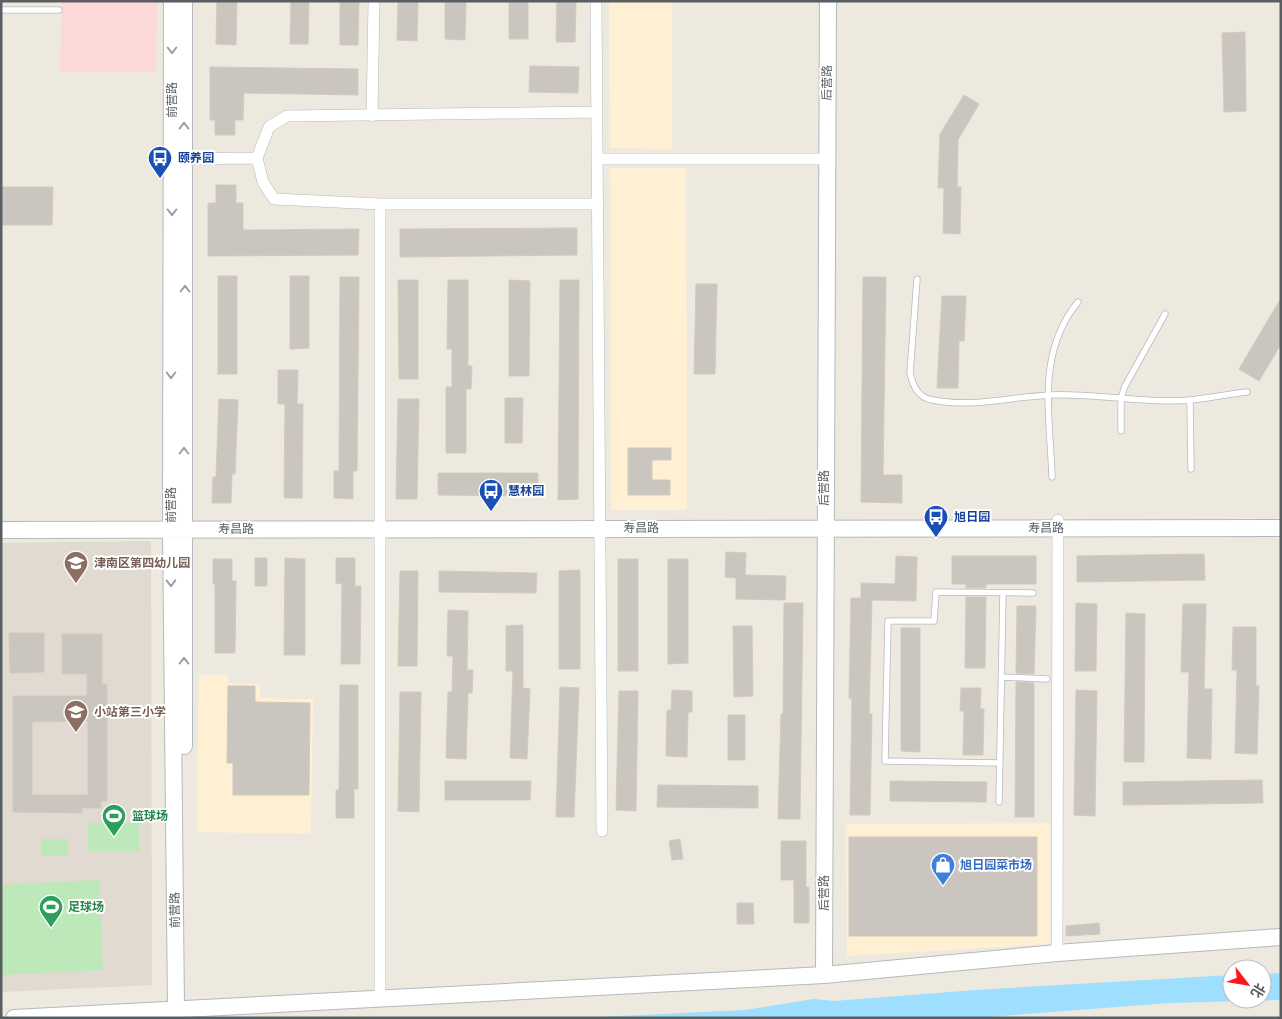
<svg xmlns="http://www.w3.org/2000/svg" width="1282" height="1019" font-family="Raleway,'Noto Sans SC',sans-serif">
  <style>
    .commercial { fill: #fff0d3 }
    .education { fill: #e0dad0 }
    .medical { fill: #fdd8d9 }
    .green { fill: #bde8b9 }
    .water { fill: #9edeff }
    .building { fill: #cac5be; stroke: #d2cabd; fill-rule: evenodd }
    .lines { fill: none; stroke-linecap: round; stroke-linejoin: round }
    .lane-casing { stroke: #b5b9be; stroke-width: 7 }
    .street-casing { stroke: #b5b9be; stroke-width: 12 }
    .secondary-casing { stroke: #b3b9be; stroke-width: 18 }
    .lane { stroke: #fff; stroke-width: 5.5 }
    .street { stroke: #fff; stroke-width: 11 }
    .secondary { stroke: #fff; stroke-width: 16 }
    .oneway { stroke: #9b9ea1 }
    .labels { text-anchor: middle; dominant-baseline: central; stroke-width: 4; stroke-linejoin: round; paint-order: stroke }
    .street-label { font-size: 12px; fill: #585e62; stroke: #fff }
    .transit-label { font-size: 12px; font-weight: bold; fill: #164399; stroke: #fff; text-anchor: start }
    .education-label { font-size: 12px; font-weight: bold; fill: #785e54; stroke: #fff; text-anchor: start }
    .leisure-label { font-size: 12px; font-weight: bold; fill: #27864d; stroke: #fff; text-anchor: start }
    .shop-label { font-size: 12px; font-weight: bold; fill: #366cbe; stroke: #fff; text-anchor: start }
  </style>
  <rect width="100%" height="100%" fill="#ede9df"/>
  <!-- commercial -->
  <path class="commercial" d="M609,1H672V149L610,148Z
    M610,168H686L687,510H611Z
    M199,675H228V683L260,684V698L313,699L311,834L197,832Z
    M1050,823V944L847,956L846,824Z"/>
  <!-- education -->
  <path class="education" d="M151,541L152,985L1,992V543Z"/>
  <!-- medical -->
  <path class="medical" d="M62,1H157L156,72H60Z"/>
  <!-- green -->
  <path class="green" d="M88,823H139V851H88Z
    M41,839H68V856H41Z
    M99,880L103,970L1,975V885Z"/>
  <!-- water -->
  <path class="water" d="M1281,973V1000L1169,1003L975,1018H578L745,1010L814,999L834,1001L975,990L1232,975V999H1262V974Z"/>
  <!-- building -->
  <path class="building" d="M217,1H237L236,45L216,44Z
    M291,1H309L308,44H290Z
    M340,1H359L358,45H340Z
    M398,1H418L417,41L397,40Z
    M445,1H466L465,40L445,39Z
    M509,1H528V39H509Z
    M557,1H576L575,42H556Z
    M1245,32L1246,111L1224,112L1222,33Z
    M530,66L579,67L578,93L529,92Z
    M210,67L358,69V95L244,93L243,120H235V135H215V120H210Z
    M964,95L979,104L958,140L957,187H961L960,234L943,233L944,188H938L940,134Z
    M216,185H236V203H243V230L359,229L358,255L208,256V203H216Z
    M1,187H53L52,225H1Z
    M577,228V255L400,257V229Z
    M218,276H237V374H218Z
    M290,276H309V348L290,349Z
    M340,277H359L357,471H353V499L334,498V471H339Z
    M863,277H886L883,475H902V503L861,502Z
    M398,280H418V379H399Z
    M448,280H468V366H472L471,389H466V453H446V387H452V349H447Z
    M509,280L530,281L529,376H509Z
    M560,280H579L578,499L558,500Z
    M696,284H717L715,374H694Z
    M942,296H966L964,341H959L958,388H937Z
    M1281,298V344L1259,381L1239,369Z
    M278,370H298L297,404H303L302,498H284L285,404H278Z
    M505,398H523L522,443H505Z
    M219,399L238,400L235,474H232L231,503H212L213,477H216Z
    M398,399H419L417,499H396Z
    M628,448H671V460H652V480H670V495H628Z
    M438,473H538V496L438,495Z
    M726,552L746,553L745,575L786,576L785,600L736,599V578L725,577Z
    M1204,554L1205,580L1077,582V556Z
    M896,556L917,557L916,601L872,600L869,714H872L870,815H850L852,699L849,698L851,598H861V583L895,584Z
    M952,556H1036V584H986V588H966V584H952Z
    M255,558H267V586H255Z
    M285,558L305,559V655H284Z
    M336,558H355V586H361L360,664H341L342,584L336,583Z
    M213,559H232V581H236L235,653H215V584H213Z
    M618,559H638V671H618Z
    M668,559H688V663L668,664Z
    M580,570V669H559V571Z
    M400,571H418L417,666H398Z
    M439,571L537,573L536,593L439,592Z
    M966,597H986L985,668H965Z
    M784,603H803L800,819H778L781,714H783Z
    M1076,603L1097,604L1096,671H1075Z
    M1183,604H1206L1204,689H1212L1211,759L1187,758L1189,672H1181Z
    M1017,606H1036L1034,674L1016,673Z
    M448,610L468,611L467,670H473L472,693H468L466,759L446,758L448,692H452L453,656H447Z
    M1126,613L1145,614L1144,762H1124Z
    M523,625V688L530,689L527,759L510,758L513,671H506V626Z
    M733,626H752L753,696L734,697Z
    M1233,627H1256V686H1259L1257,754L1235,753L1237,670H1232Z
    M901,628H920V752L901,751Z
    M9,633H44V672L10,673Z
    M62,634H102V684H107V801H101V808H82V813L13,812V696H87V674H62ZM88,721V795H32V722Z
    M1016,682L1034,683V817H1015Z
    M340,685H358V789H354V818H336V790H339Z
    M228,686H255V702L310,703L309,795H233V763H227Z
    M560,687L579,688L574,817H556Z
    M961,688H981L980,709H984L983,755H963L964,711H960Z
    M672,690L692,691V712H688L687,757L666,756L667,710H671Z
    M1076,690L1097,691L1095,816L1074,815Z
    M619,691H638L636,811L616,810Z
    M400,692H421L419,812L398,811Z
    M728,715H745V760H728Z
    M1262,780L1263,803L1123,805V782Z
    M445,781H531L530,800H445Z
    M890,781L987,782L986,802L890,801Z
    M658,785L758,786V808L657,807Z
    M849,837H1037V936H849Z
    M680,839L683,859L672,860L669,841Z
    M781,841H806V887H809V923H794V880H781Z
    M737,903H753L754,924H737Z
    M1099,923L1100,934L1066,936V926Z"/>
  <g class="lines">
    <defs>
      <path id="lane" d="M1,10H59
        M917,279L910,373C913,386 918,398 933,400C972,408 1011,397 1050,395C1097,393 1144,404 1191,400C1210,398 1229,394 1247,392
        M1190,400L1191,469
        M1121,431V398L1125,386L1165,314
        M1052,477C1050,415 1036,353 1078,302
        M1002,677L1047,679
        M1000,763L885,761L888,621H934L936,592L1033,593
        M999,802L1003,593"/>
      <path id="street" d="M596,1L602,831
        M597,112L287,116L269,127L257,158L263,182L274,199L380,204H598
        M372,116L374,1
        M176,159L257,158
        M598,159H826
        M1057,953L1058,520
        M380,998V204"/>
      <path id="secondary" d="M172,1L171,529L176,1008
        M1,530L1281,528
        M184,746V1
        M824,975L828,1
        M14,1018L824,975L1057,953L1281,937"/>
    </defs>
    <!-- lane casing -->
    <use href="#lane" class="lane-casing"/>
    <!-- street casing -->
    <use href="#street" class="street-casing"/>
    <!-- secondary casing -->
    <use href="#secondary" class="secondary-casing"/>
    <!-- lane -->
    <use href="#lane" class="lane"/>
    <!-- street -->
    <use href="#street" class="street"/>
    <!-- secondary -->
    <use href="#secondary" class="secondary"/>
  </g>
  <!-- one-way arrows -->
  <defs><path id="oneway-chevron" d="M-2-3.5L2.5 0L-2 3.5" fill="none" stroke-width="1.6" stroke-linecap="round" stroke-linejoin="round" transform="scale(1.25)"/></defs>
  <g class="oneway">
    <use href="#oneway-chevron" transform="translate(172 50) rotate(90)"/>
    <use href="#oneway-chevron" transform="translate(184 126) rotate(-90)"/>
    <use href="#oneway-chevron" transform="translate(172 212) rotate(90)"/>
    <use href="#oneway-chevron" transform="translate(185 289) rotate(-90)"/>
    <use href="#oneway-chevron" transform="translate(171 375) rotate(90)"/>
    <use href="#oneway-chevron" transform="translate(184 451) rotate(-90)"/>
    <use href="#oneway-chevron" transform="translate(171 583) rotate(89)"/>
    <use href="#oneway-chevron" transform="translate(184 661) rotate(-90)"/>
  </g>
  <!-- icons -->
  <defs>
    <symbol id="bus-pin" viewBox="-11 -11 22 30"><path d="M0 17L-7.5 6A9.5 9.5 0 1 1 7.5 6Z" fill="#1a4fb4" stroke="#fff"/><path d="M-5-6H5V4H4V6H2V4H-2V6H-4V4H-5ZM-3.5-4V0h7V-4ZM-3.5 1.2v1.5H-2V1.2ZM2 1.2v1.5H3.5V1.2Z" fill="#fff"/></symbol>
    <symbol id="school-pin" viewBox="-11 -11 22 30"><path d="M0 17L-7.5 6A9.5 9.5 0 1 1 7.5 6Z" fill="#8d6e63" stroke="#fff"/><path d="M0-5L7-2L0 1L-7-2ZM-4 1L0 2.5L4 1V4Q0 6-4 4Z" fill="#fff"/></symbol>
    <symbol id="stadium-pin" viewBox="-11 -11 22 30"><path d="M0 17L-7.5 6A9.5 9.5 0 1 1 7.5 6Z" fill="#2e9e5b" stroke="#fff"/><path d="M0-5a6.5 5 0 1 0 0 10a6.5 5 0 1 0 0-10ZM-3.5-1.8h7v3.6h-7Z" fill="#fff"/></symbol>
    <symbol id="shop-pin" viewBox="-11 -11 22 30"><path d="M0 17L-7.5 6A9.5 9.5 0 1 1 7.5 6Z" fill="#3f7fe0" stroke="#fff"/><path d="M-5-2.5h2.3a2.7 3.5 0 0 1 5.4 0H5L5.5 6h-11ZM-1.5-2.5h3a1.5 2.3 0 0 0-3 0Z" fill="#fff"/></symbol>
  </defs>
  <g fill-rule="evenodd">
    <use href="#bus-pin" x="146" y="144" width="28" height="38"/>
    <use href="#bus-pin" x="477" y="477" width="28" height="38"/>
    <use href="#bus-pin" x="922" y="503" width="28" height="38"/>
    <use href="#school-pin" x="62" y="549" width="28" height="38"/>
    <use href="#school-pin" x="62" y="698" width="28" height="38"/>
    <use href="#stadium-pin" x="100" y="802" width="28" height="38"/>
    <use href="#shop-pin" x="929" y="851" width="28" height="38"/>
    <use href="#stadium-pin" x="37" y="893" width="28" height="38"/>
  </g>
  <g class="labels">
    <!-- street labels -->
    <g class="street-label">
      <text transform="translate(827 83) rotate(-89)">后营路</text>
      <text transform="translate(172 100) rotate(-90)">前营路</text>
      <text transform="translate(824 488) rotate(-90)">后营路</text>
      <text transform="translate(171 505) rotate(-90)">前营路</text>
      <text x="641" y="528">寿昌路</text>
      <text x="1046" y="528">寿昌路</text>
      <text x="236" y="529">寿昌路</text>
      <text transform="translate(824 893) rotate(-90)">后营路</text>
      <text transform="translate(175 910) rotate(-91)">前营路</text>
    </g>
    <!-- transit labels -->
    <g class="transit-label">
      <text x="178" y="158">颐养园</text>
      <text x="508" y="491">慧林园</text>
      <text x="954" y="517">旭日园</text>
    </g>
    <!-- education labels -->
    <g class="education-label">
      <text x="94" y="563">津南区第四幼儿园</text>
      <text x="94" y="712">小站第三小学</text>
    </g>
    <!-- leisure labels -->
    <g class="leisure-label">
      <text x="132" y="816">篮球场</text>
      <text x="68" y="907">足球场</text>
    </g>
    <!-- shop labels -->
    <g class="shop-label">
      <text x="960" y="865">旭日园菜市场</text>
    </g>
  </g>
  <!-- border -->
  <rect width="1282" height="1019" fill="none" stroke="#585e62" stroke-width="5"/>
  <!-- north arrow -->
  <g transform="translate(1247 984) rotate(121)"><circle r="24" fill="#ffffff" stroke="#bcbfc0"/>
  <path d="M0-4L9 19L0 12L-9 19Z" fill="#f9191e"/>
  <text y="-8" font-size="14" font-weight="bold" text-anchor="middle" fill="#585e62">北</text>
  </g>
</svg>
